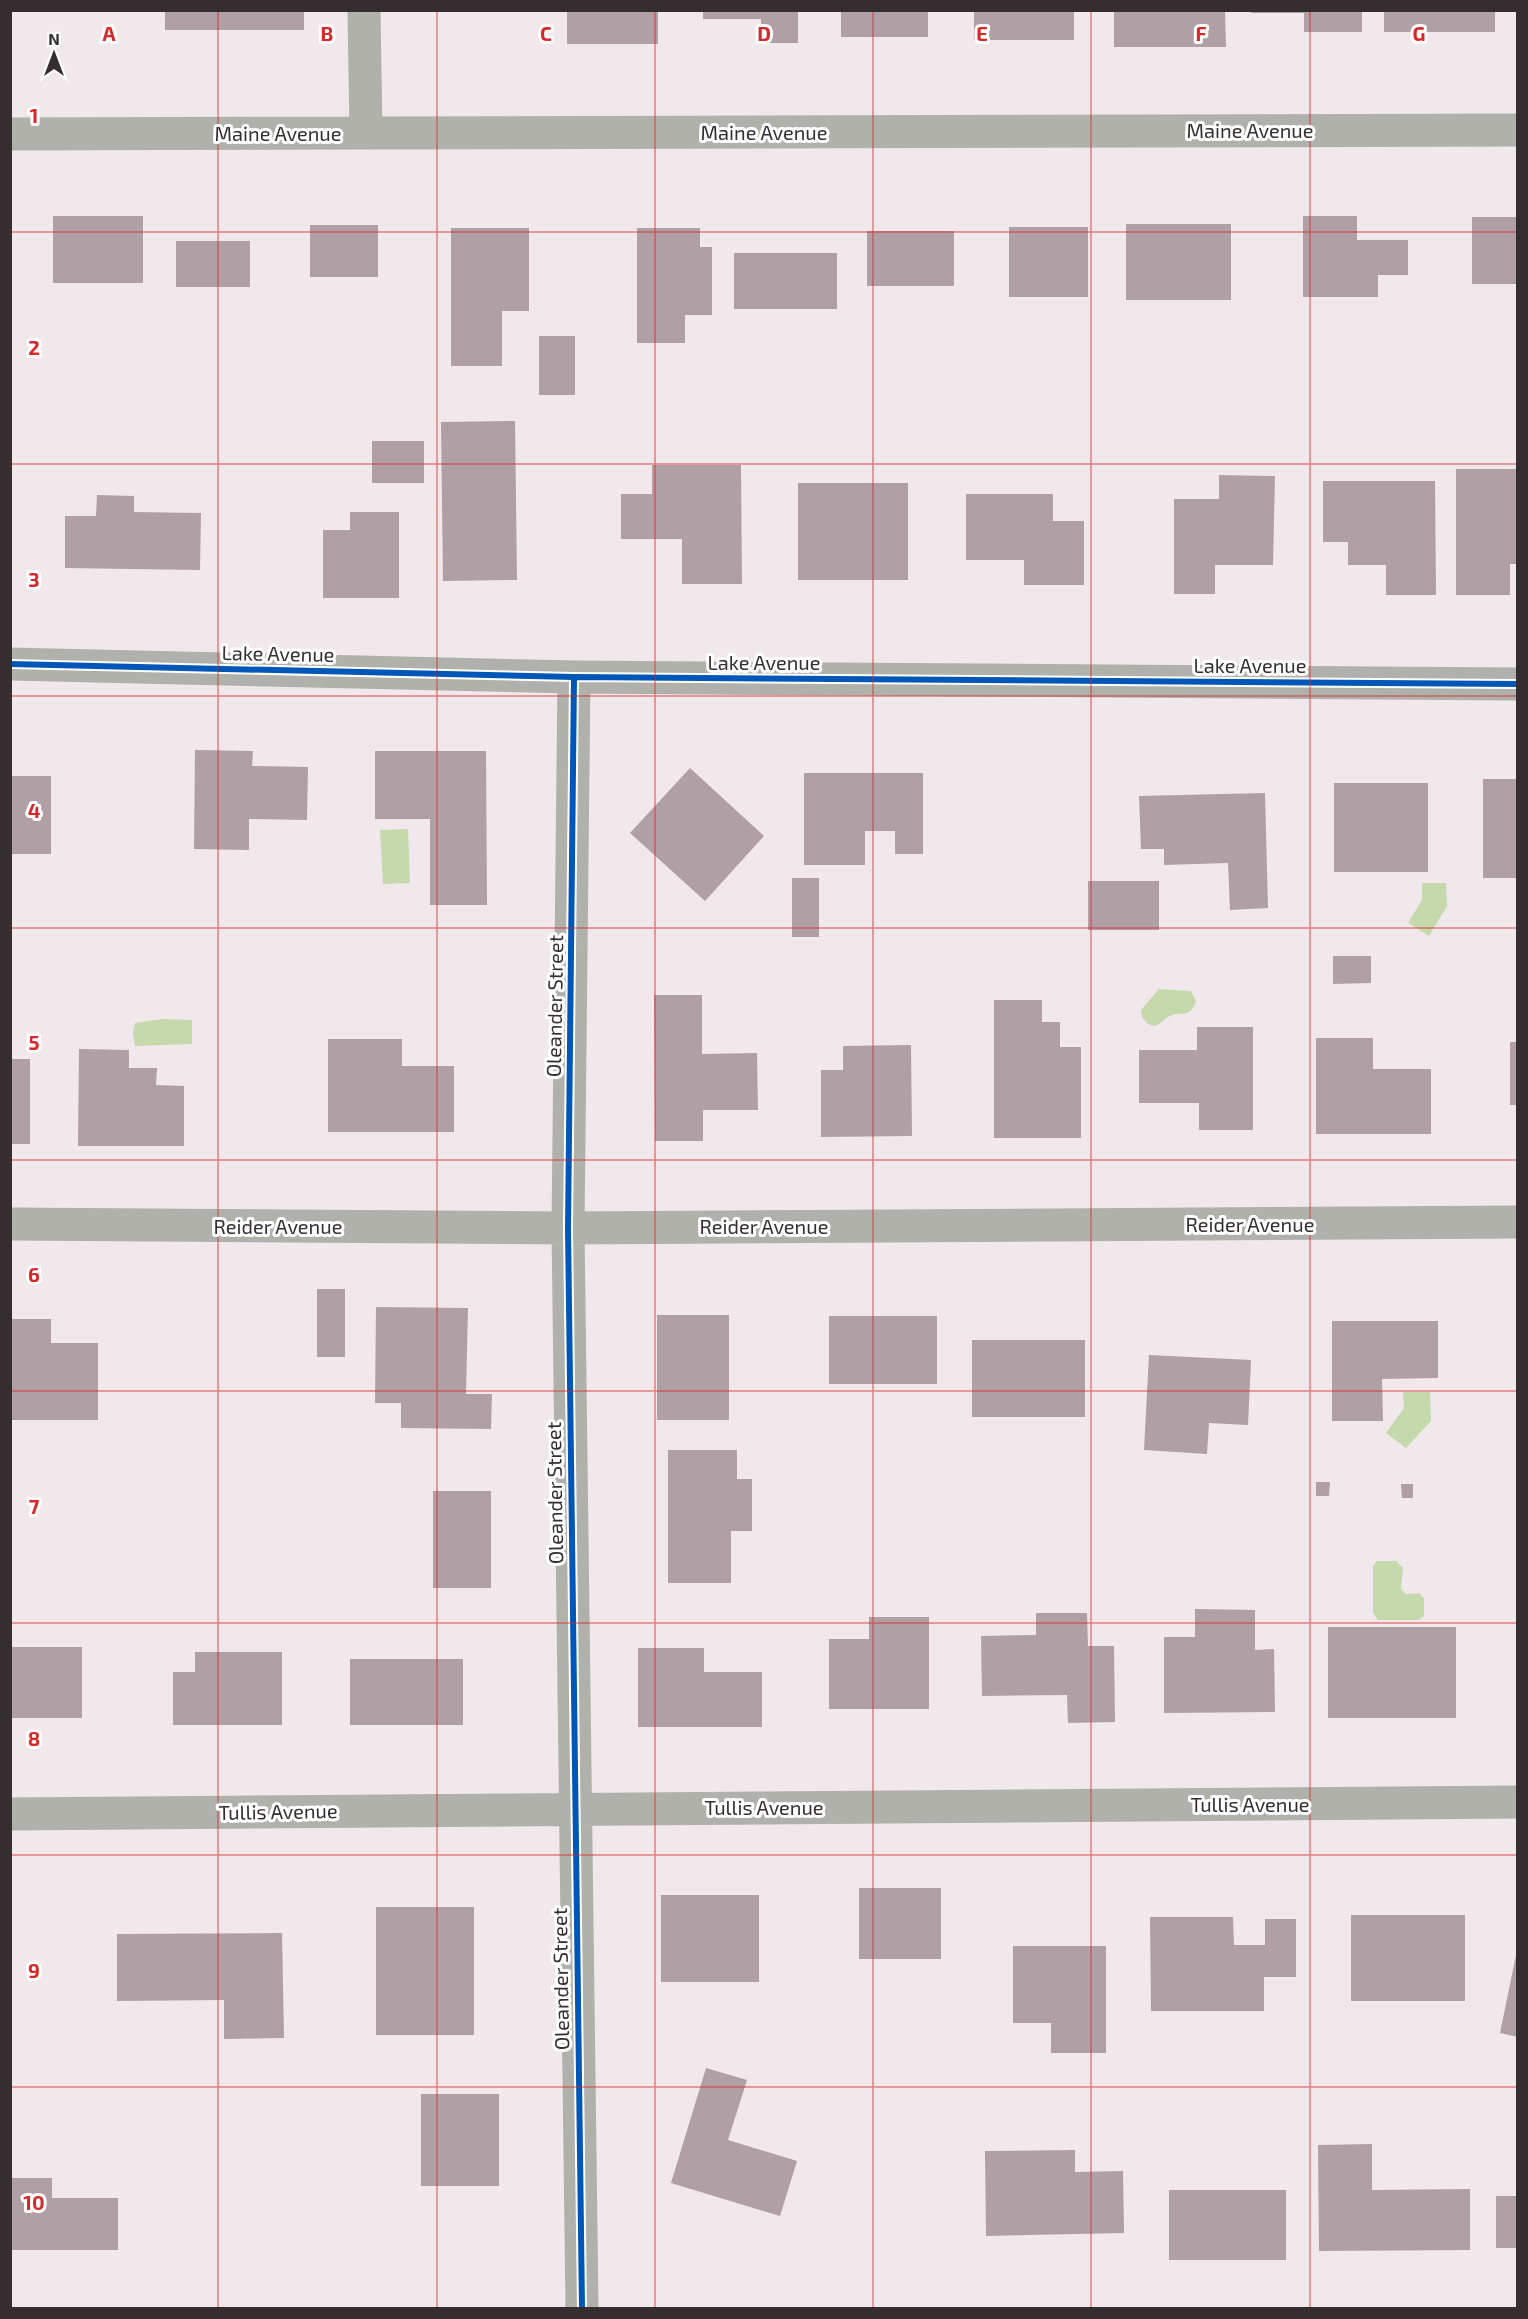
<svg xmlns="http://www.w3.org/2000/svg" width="1528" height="2319" font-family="'Exo 2',sans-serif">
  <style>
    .water { fill: #c6d9ad }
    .building { fill: #b09fa4 }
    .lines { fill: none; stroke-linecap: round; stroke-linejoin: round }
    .minor { stroke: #afb1aa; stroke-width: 33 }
    .cycleway-casing { stroke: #fff; stroke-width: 10 }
    .cycleway { stroke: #0057b8; stroke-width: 6 }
    .grid { fill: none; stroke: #d62828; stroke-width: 1.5; stroke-opacity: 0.55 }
    .labels { text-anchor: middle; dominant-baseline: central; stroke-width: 6; stroke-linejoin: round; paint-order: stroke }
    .street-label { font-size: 20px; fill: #342e30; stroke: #fff }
    .grid-label { font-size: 20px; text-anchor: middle; font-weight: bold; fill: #d62828; stroke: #fff; stroke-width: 6; stroke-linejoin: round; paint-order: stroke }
  </style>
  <rect width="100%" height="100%" fill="#f0e8ea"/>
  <!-- water -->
  <path class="water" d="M408,829L410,883L383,884L380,830Z
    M1422,883H1446L1447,906L1429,936L1408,923L1422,900Z
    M1159,989L1191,991L1196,1001C1190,1021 1180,1009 1168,1017C1164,1019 1161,1023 1156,1026C1146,1025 1142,1020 1141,1010Z
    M163,1019L192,1020V1044L135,1046L133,1033L135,1023Z
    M1403,1392H1430L1431,1421L1406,1448L1386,1433L1404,1408Z
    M1377,1561H1396L1403,1568L1401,1589L1406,1594L1419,1593L1424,1598V1616L1419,1620H1378L1373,1613V1566Z"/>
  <!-- building -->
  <path class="building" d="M165,10H304V30H165Z
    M567,10H658V44H567Z
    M703,10H798V43H761V19H703Z
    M841,10H928V37H841Z
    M974,10H1074V40H974Z
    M1114,10H1225L1226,47H1114Z
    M1251,10H1362V32H1304V13H1251Z
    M1384,10H1495V32H1384Z
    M53,216H143V283H53Z
    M1303,216H1357V240H1408V275H1378V297H1303Z
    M1472,217H1518V284H1472Z
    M1126,224H1231V300H1126Z
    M310,225H378V277H310Z
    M1009,227H1088V297H1009Z
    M451,228H529V311H502V366H451Z
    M637,228H700V247H712V315H685V343H637Z
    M867,231H954V286H867Z
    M176,241H250V287H176Z
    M734,253H837V309H734Z
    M539,336H575V395H539Z
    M515,421L517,580L443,581L441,422Z
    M372,441H424V483H372Z
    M652,465H741L742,584H682V539H621V494H652Z
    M1456,469H1518V564H1510V595H1456Z
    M1219,475L1275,476L1273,565H1215V594H1174V499H1219Z
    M1323,481H1435L1436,595H1386V565H1348V542H1323Z
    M798,483H908V580H798Z
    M966,494H1053V521H1084V585H1024V560H966Z
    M97,495L134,496V512L201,513L200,570L65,568V516H96Z
    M350,512H399V598H323V530H350Z
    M195,750L253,751L252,766L308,767L307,820L249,819V850L194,849Z
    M375,751H486L487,905H430V819H375Z
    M690,768L764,836L705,901L630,833Z
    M804,773H923V854H895V831H865V865H804Z
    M10,776H51V854H10Z
    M1483,779H1518V878H1483Z
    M1334,783H1428V872H1334Z
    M1265,793L1268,908L1230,910L1228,863L1164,865V849H1141L1139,796Z
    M792,878H819V937H792Z
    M1088,881H1159V930H1088Z
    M1333,956H1371V983L1333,984Z
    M654,995H702V1054L757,1053L758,1110H703V1141H655Z
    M994,1000H1042V1022H1060V1047H1081V1138H994Z
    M1197,1027H1253V1130H1199V1103H1139V1050H1197Z
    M1316,1038H1373V1069H1431V1134H1316Z
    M328,1039H402V1066H454V1132H328Z
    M1510,1042H1518V1105H1510Z
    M911,1045L912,1136L821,1137V1070H843V1046Z
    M79,1049L129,1050V1068H157L156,1085L184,1086V1146H78Z
    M10,1059H30V1144H10Z
    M317,1289H345V1357H317Z
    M376,1307L468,1308L466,1394H492L491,1429L401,1428V1403H375Z
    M657,1315H729V1420H657Z
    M829,1316H937V1384H829Z
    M10,1319H51V1343H98V1420H10Z
    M1332,1321H1438V1378L1382,1379L1383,1421H1332Z
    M972,1340H1085V1417H972Z
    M1149,1355L1251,1360L1248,1425L1209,1423L1207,1454L1144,1450Z
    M668,1450H737V1479H752V1531H731V1583H668Z
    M1316,1482H1330L1329,1496H1316Z
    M1401,1484H1413V1498H1402Z
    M433,1491H491V1588H433Z
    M1195,1609L1255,1610V1650L1274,1649L1275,1712L1164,1713V1637H1195Z
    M1036,1613H1087L1088,1646H1114L1115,1722L1068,1723L1067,1695L982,1696L981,1636L1036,1635Z
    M869,1617H929V1709H829V1639H869Z
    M1328,1627H1456V1718H1328Z
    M10,1647H82V1718H10Z
    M638,1648H704V1672H762V1727H638Z
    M195,1652H282V1725H173V1672H195Z
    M350,1659H463V1725H350Z
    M859,1888H941V1959H859Z
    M661,1895H759V1982H661Z
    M376,1907H474V2035H376Z
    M1351,1915H1465V2001H1351Z
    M1150,1917H1233L1234,1945H1265V1919H1296V1977H1264V2011H1151Z
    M282,1933L284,2038L224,2039V2000L117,2001V1934Z
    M1013,1946H1106V2053H1051V2023H1013Z
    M1516,1955H1518V2037L1500,2033Z
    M706,2068L747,2080L728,2140L797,2161L780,2216L671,2183Z
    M421,2094H499V2186H421Z
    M1372,2144V2190L1470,2189V2250L1319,2251L1318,2145Z
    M1075,2150V2172L1123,2171L1124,2233L986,2236L985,2151Z
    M10,2178H52V2198H118V2250H10Z
    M1169,2190H1286V2260H1169Z
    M1496,2196H1518V2248H1496Z"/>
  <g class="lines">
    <!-- minor -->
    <path class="minor" d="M364,10L366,133
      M10,134L1518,130
      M10,664L574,677L1518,684
      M574,677L568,1228L582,2308
      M10,1224L568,1228L1518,1222
      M10,1814L1518,1802"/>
    <defs>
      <path id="cycleway" d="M10,664L574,677L1518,684
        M574,677L568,1228L582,2308"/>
    </defs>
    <!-- cycleway casing -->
    <use href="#cycleway" class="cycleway-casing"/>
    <!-- cycleway -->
    <use href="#cycleway" class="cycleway"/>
  </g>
  <!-- grid -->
  <path class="grid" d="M218,10V2308M437,10V2308M655,10V2308M873,10V2308M1091,10V2308M1310,10V2308M10,232H1518M10,464H1518M10,696H1518M10,928H1518M10,1160H1518M10,1391H1518M10,1623H1518M10,1855H1518M10,2087H1518"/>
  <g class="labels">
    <!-- street labels -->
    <g class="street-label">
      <text x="1250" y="130">Maine Avenue</text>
      <text x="764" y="132">Maine Avenue</text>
      <text x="278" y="133">Maine Avenue</text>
      <text transform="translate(278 653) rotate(1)">Lake Avenue</text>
      <text x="764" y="662">Lake Avenue</text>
      <text x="1250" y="665">Lake Avenue</text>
      <text transform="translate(554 1006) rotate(-89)">Oleander Street</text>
      <text x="1250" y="1224">Reider Avenue</text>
      <text x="278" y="1226">Reider Avenue</text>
      <text x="764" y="1226">Reider Avenue</text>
      <text transform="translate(554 1493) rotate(-91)">Oleander Street</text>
      <text x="1250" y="1804">Tullis Avenue</text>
      <text x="764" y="1807">Tullis Avenue</text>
      <text transform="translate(278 1811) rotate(-1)">Tullis Avenue</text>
      <text transform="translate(560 1979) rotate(-91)">Oleander Street</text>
    </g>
  </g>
  <g class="grid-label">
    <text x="109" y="41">A</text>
    <text x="327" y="41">B</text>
    <text x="546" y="41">C</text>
    <text x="764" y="41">D</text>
    <text x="982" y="41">E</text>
    <text x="1201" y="41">F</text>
    <text x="1419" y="41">G</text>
    <text x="34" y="123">1</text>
    <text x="34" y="355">2</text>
    <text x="34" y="587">3</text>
    <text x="34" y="818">4</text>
    <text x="34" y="1050">5</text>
    <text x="34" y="1282">6</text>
    <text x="34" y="1514">7</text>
    <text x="34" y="1746">8</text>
    <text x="34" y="1978">9</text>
    <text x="34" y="2210">10</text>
  </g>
  <!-- border -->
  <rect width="1528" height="2319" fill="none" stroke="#342e30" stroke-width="24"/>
  <!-- north arrow -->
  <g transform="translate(54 54)" stroke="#ffffff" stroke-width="4.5" paint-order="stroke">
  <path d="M0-4.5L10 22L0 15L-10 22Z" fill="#342e30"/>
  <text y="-9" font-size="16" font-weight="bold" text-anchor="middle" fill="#342e30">N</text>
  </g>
</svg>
